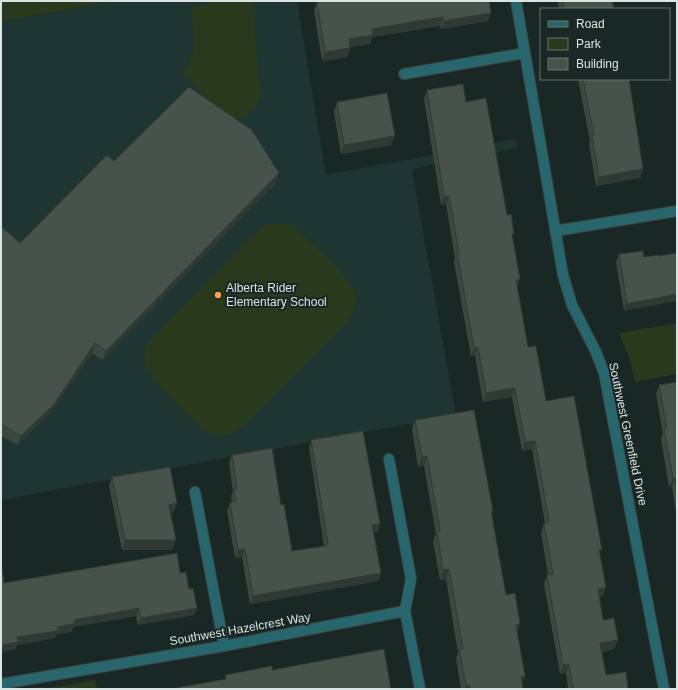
<svg xmlns="http://www.w3.org/2000/svg" width="678" height="690" font-family="Arial,sans-serif">
  <style>
    .built { fill: #1e3532 }
    .green { fill: #28391c }
    .lines { fill: none; stroke-linecap: round; stroke-linejoin: round }
    .minor-casing { stroke: #384643; stroke-width: 12 }
    .minor { stroke: #28666e; stroke-width: 10 }
    .wall { fill: #3c4740 }
    .shaded-wall { fill: #313934 }
    .building { fill: #46524a; stroke: #313934 }
    .poi-dot { fill: #f8a04b; stroke: #192825; stroke-width: 1.5 }
    .labels { text-anchor: middle; dominant-baseline: central; stroke-width: 4; stroke-linejoin: round; paint-order: stroke }
    .poi-label { font-size: 12px; fill: #dae4e2; stroke: #192825; text-anchor: start }
    .street-label { font-size: 12px; fill: #dae4e2; stroke: #192825 }
  </style>
  <rect width="100%" height="100%" fill="#192825"/>
  <!-- built -->
  <path class="built" d="M114,1H297L326,175L516,139L517,148L420,167L412,170L456,415L1,500V22Z"/>
  <!-- green -->
  <path class="green" d="M1,1H114L1,22Z
    M223,1H252L261,95L258,102L245,117L233,120L205,103L208,100L183,72C200,49 194,36 191,9L195,6Z
    M275,223L286,224L296,228C309,242 350,276 355,292C358,302 355,312 348,321L242,427C234,433 226,437 216,435C200,433 163,388 150,375C141,361 143,348 153,336L256,232L265,225Z
    M677,323V374L635,382L629,357L619,333Z
    M95,680L97,689H50V688Z"/>
  <g class="lines">
    <defs>
      <path id="minor" d="M516,1L563,275L572,305L596,352L604,373L664,689
        M404,74L525,53
        M555,231L677,211
        M389,459L411,579L405,611L420,689
        M195,492L224,646
        M1,684L224,646L405,611"/>
    </defs>
    <!-- minor casing -->
    <use href="#minor" class="minor-casing"/>
    <!-- minor -->
    <use href="#minor" class="minor"/>
  </g>
  <!-- wall -->
  <path class="wall" d="M559,1H612L614,9H559L558,3Z
    M317,2L488,21L441,29L440,26L372,37L370,44L350,47L347,57L322,61L314,11Z
    M578,79H629L643,169L640,178L596,186L589,144L590,141Z
    M427,90L466,102L507,215L512,239L520,279L517,286L528,347L546,401L600,554L606,587L603,596L599,597L603,620L618,640L614,649L602,652L606,675L628,689H568L566,673L560,674L544,584L547,575H548L541,532L544,523H545L532,449L522,451L512,397L483,402L475,356H471L454,262L455,258L446,204L441,205L424,99Z
    M337,102L391,145L341,154L334,112Z
    M114,161L276,182L102,360L92,353L50,413L17,445L1,436V228L20,243Z
    M619,254L644,257L624,311L616,262Z
    M677,382V519L672,487H669L661,439L663,434L656,394L659,385Z
    M415,420L493,511L492,514L506,595L517,633L525,676L522,683L523,689H461L456,658L458,653L446,579L440,580L433,541L436,534L424,466L418,467L412,429Z
    M311,440L378,532H374L381,573L378,581L250,604L242,557L235,558L227,511L230,503L232,502L231,497L233,491L229,463L232,455L281,505L292,551L324,546L309,448Z
    M112,477L177,503L173,513H171L172,550H122L109,486Z
    M1,563L4,583L180,573L189,589L197,608L194,615L138,625L136,616L73,627L72,632L57,634L55,638L17,645L15,649L1,652Z"/>
  <!-- shaded-wall -->
  <path class="shaded-wall" d="M491,13L488,21L441,29L444,21Z
    M443,17L440,26L372,37L370,44L346,48L349,39L372,29Z
    M350,48L347,57L322,61L325,52Z
    M395,136L391,145L341,154L344,145Z
    M643,169L640,178L596,186L599,177Z
    M279,173L276,182L102,360L106,351Z
    M444,196H449L446,204L441,205Z
    M520,279L516,288V280Z
    M677,294V301L624,311L627,304Z
    M95,343L92,353L50,413L17,445L21,436Z
    M478,347L475,356H471L474,348Z
    M515,388L512,397L483,402L486,393Z
    M535,441L532,449L522,451L525,442Z
    M427,456L424,466L418,467L422,457Z
    M673,478H675L672,487H669Z
    M177,503L173,513L166,514L169,505Z
    M380,524L378,532L370,533L372,525Z
    M125,540H176L172,550H122Z
    M245,549L242,557L235,558L238,550Z
    M449,569L446,579L440,580L443,570Z
    M381,573L378,581L250,604L253,596Z
    M606,587L603,596L595,598L598,589Z
    M139,608L136,616L73,627L72,632L57,634L55,638L17,645L15,649L1,652V645L17,637L57,627L74,620Z
    M197,608L194,615L138,625L141,618Z
    M520,624L517,634L516,625Z
    M618,640L614,649L597,652L600,643Z
    M569,664L566,673L560,674L563,665Z
    M525,676L521,685V677Z
    M470,685L469,689H465L466,686Z"/>
  <!-- building -->
  <path class="building" d="M323,1H489L491,13L444,21L443,17L372,29L373,35L349,39L350,48L325,52L317,2Z
    M563,1H612L614,9H564Z
    M583,79H629L643,169L599,177L592,135H594Z
    M463,84L466,102L486,98L507,215L511,214L514,234H512L520,279L516,280L528,347L536,346L546,401L574,396L602,550H599L606,587L598,589L603,620L614,618L618,640L600,643L606,675L626,672L628,689H573L569,664L563,665L547,575L553,574L544,523L549,522L535,441L525,442L515,388L486,393L478,347L474,348L457,253H459L449,196H444L427,90Z
    M189,87L252,130L279,173L106,351L95,343L54,404L21,436L1,424V228L2,227L20,243L107,155L114,161Z
    M387,93L395,136L344,145L337,102Z
    M643,251L644,257L658,255L659,256L677,253V294L627,304L619,254Z
    M677,382V489L675,478H673L664,429H667L659,385Z
    M474,410L493,511H491L506,595L515,593L520,624L516,625L525,676L521,677L523,689H470V685L466,686L459,649H463L449,569L443,570L437,532L440,531L427,456L422,457L415,420Z
    M363,431L380,524L372,525L381,573L253,596L245,549L238,550L230,503L236,501L234,489H237L232,455L272,448L281,505L284,504L292,551L325,546L328,544L311,440Z
    M170,467L177,503L169,505L176,540H125L112,477Z
    M177,553L180,573L186,572L189,589L193,588L197,608L141,618L139,608L74,620V624L57,627L58,631L17,637L18,642L1,645V563L4,583Z
    M384,649L391,689H170L226,679L225,675L272,666V670Z"/>
  <!-- markers -->
  <circle class="poi-dot" cx="218" cy="295" r="4"/>
  <g class="labels">
    <!-- poi labels -->
    <g class="poi-label">
      <text x="226" y="288">Alberta Rider<tspan x="226" dy="14">Elementary School</tspan></text>
    </g>
    <!-- street labels -->
    <g class="street-label">
      <text transform="translate(628 434) rotate(78)">Southwest Greenfield Drive</text>
      <text transform="translate(240 629) rotate(-10)">Southwest Hazelcrest Way</text>
    </g>
  </g>
  <!-- border -->
  <rect width="678" height="690" fill="none" stroke="#dae4e2" stroke-width="4"/>
  <!-- legend -->
  <rect x="540" y="8" width="130" height="72" fill="#192825" stroke="#667371"/>
  <rect x="548" y="21" width="20" height="6" fill="#28666e" stroke="#667371"/>
  <text x="576" y="28" font-size="12" fill="#dae4e2">Road</text>
  <rect x="548" y="38" width="20" height="12" fill="#28391c" stroke="#667371"/>
  <text x="576" y="48" font-size="12" fill="#dae4e2">Park</text>
  <rect x="548" y="58" width="20" height="12" fill="#46524a" stroke="#667371"/>
  <text x="576" y="68" font-size="12" fill="#dae4e2">Building</text>
</svg>
